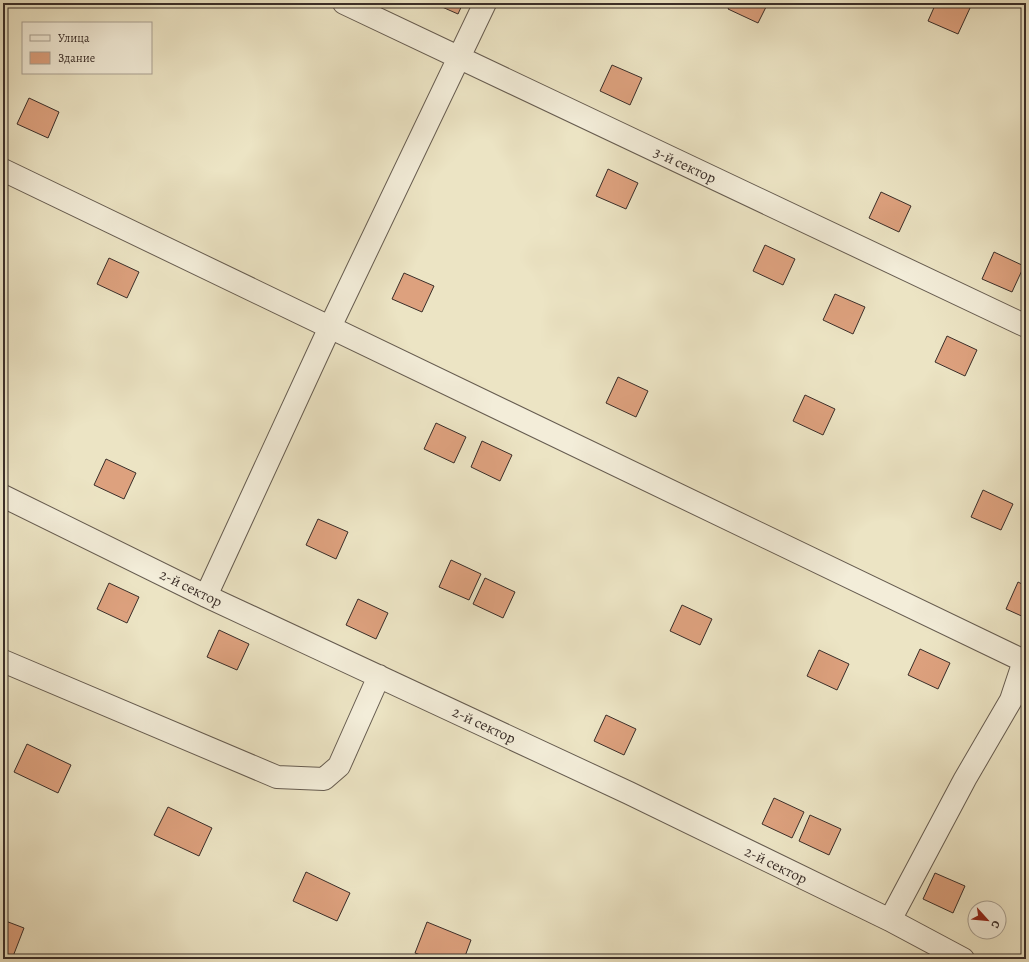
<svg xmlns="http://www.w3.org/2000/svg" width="1029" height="962" font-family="Alegreya,serif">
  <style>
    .building { fill: #dda17e; stroke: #3a2e29 }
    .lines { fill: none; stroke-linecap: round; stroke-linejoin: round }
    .minor-casing { stroke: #665c50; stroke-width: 24 }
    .minor { stroke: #f3edd9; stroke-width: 22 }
    .labels { text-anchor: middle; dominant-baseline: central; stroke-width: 3; stroke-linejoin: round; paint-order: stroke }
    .street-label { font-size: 15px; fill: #3a2e29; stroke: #f3edd9 }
  </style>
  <rect width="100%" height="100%" fill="#ece4c4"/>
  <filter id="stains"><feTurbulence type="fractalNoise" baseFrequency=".005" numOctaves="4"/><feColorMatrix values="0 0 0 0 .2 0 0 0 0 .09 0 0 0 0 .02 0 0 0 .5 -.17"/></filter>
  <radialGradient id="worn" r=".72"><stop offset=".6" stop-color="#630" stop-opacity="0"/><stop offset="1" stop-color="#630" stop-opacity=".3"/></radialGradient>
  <!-- building -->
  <path class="building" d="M433,3H463L458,14Z
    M731,3H768L758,23L728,9Z
    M936,3H959L970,8L958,34L928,21Z
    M612,65L642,78L630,105L600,91Z
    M29,98L59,112L48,138L17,124Z
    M608,169L638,183L626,209L596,196Z
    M881,192L911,206L899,232L869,218Z
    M765,245L795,259L783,285L753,271Z
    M994,252L1024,266L1012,292L982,279Z
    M109,258L139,272L127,298L97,284Z
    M404,273L434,286L422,312L392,299Z
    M835,294L865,307L853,334L823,320Z
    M947,336L977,350L965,376L935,362Z
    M618,377L648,391L636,417L606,403Z
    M805,395L835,409L823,435L793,421Z
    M436,423L466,437L454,463L424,449Z
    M482,441L512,455L500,481L471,467Z
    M106,459L136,473L124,499L94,485Z
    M983,490L1013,504L1001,530L971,517Z
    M318,519L348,532L336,559L306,545Z
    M451,560L481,574L469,600L439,587Z
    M485,578L515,592L503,618L473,604Z
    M1018,582L1026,586V618L1006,609Z
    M109,583L139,597L127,623L97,609Z
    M358,599L388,613L376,639L346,625Z
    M682,605L712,619L700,645L670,631Z
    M219,630L249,644L237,670L207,657Z
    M920,649L950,663L938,689L908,675Z
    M819,650L849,664L837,690L807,676Z
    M606,715L636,729L624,755L594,741Z
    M27,744L71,765L58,793L14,772Z
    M774,798L804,812L792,838L762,824Z
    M168,807L212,828L199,856L154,835Z
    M810,815L841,829L829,855L799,841Z
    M306,872L350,893L337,921L293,901Z
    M935,873L965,886L953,913L923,899Z
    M3,920L24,928L12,959H3Z
    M427,922L471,940L464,959H431L415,953Z
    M90,955L99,959H88Z"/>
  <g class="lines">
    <defs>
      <path id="minor" d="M344,3L1026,326
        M3,170L1026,662
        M3,496L206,596L629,793L890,920L963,959
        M206,596L330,327L485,3
        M3,661L277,777L324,779L339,766L379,676
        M890,920L965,779L1011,700L1024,661"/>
    </defs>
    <!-- minor casing -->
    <use href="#minor" class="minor-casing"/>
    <!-- minor -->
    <use href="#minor" class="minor"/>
  </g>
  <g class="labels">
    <!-- street labels -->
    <g class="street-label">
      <text transform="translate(685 165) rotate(25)">3-й сектор</text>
      <text transform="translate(191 588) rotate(26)">2-й сектор</text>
      <text transform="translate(484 725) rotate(25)">2-й сектор</text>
      <text transform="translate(776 865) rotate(26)">2-й сектор</text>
    </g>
  </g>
  <!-- margin -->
  <rect width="1029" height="962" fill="none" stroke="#ece4c4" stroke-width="16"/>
  <rect x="4" y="4" width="1021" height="954" fill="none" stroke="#3a2e29" stroke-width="2"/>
  <rect x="8" y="8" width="1013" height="946" fill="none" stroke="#3a2e29"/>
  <!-- legend -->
  <rect x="22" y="22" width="130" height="52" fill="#f3edd9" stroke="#a9a193"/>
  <rect x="30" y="35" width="20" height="6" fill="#f3edd9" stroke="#a9a193"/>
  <text x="58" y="42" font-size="12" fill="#3a2e29">Улица</text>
  <rect x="30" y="52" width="20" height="12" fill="#dda17e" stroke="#a9a193"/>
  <text x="58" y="62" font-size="12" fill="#3a2e29">Здание</text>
  <!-- north arrow -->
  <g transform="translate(987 920) rotate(117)"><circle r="19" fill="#f3edd9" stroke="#a9a193"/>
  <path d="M0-3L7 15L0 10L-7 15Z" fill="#8f2418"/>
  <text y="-6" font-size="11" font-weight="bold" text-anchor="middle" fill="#3a2e29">С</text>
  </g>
  <rect width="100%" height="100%" filter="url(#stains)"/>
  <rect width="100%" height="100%" fill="url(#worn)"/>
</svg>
